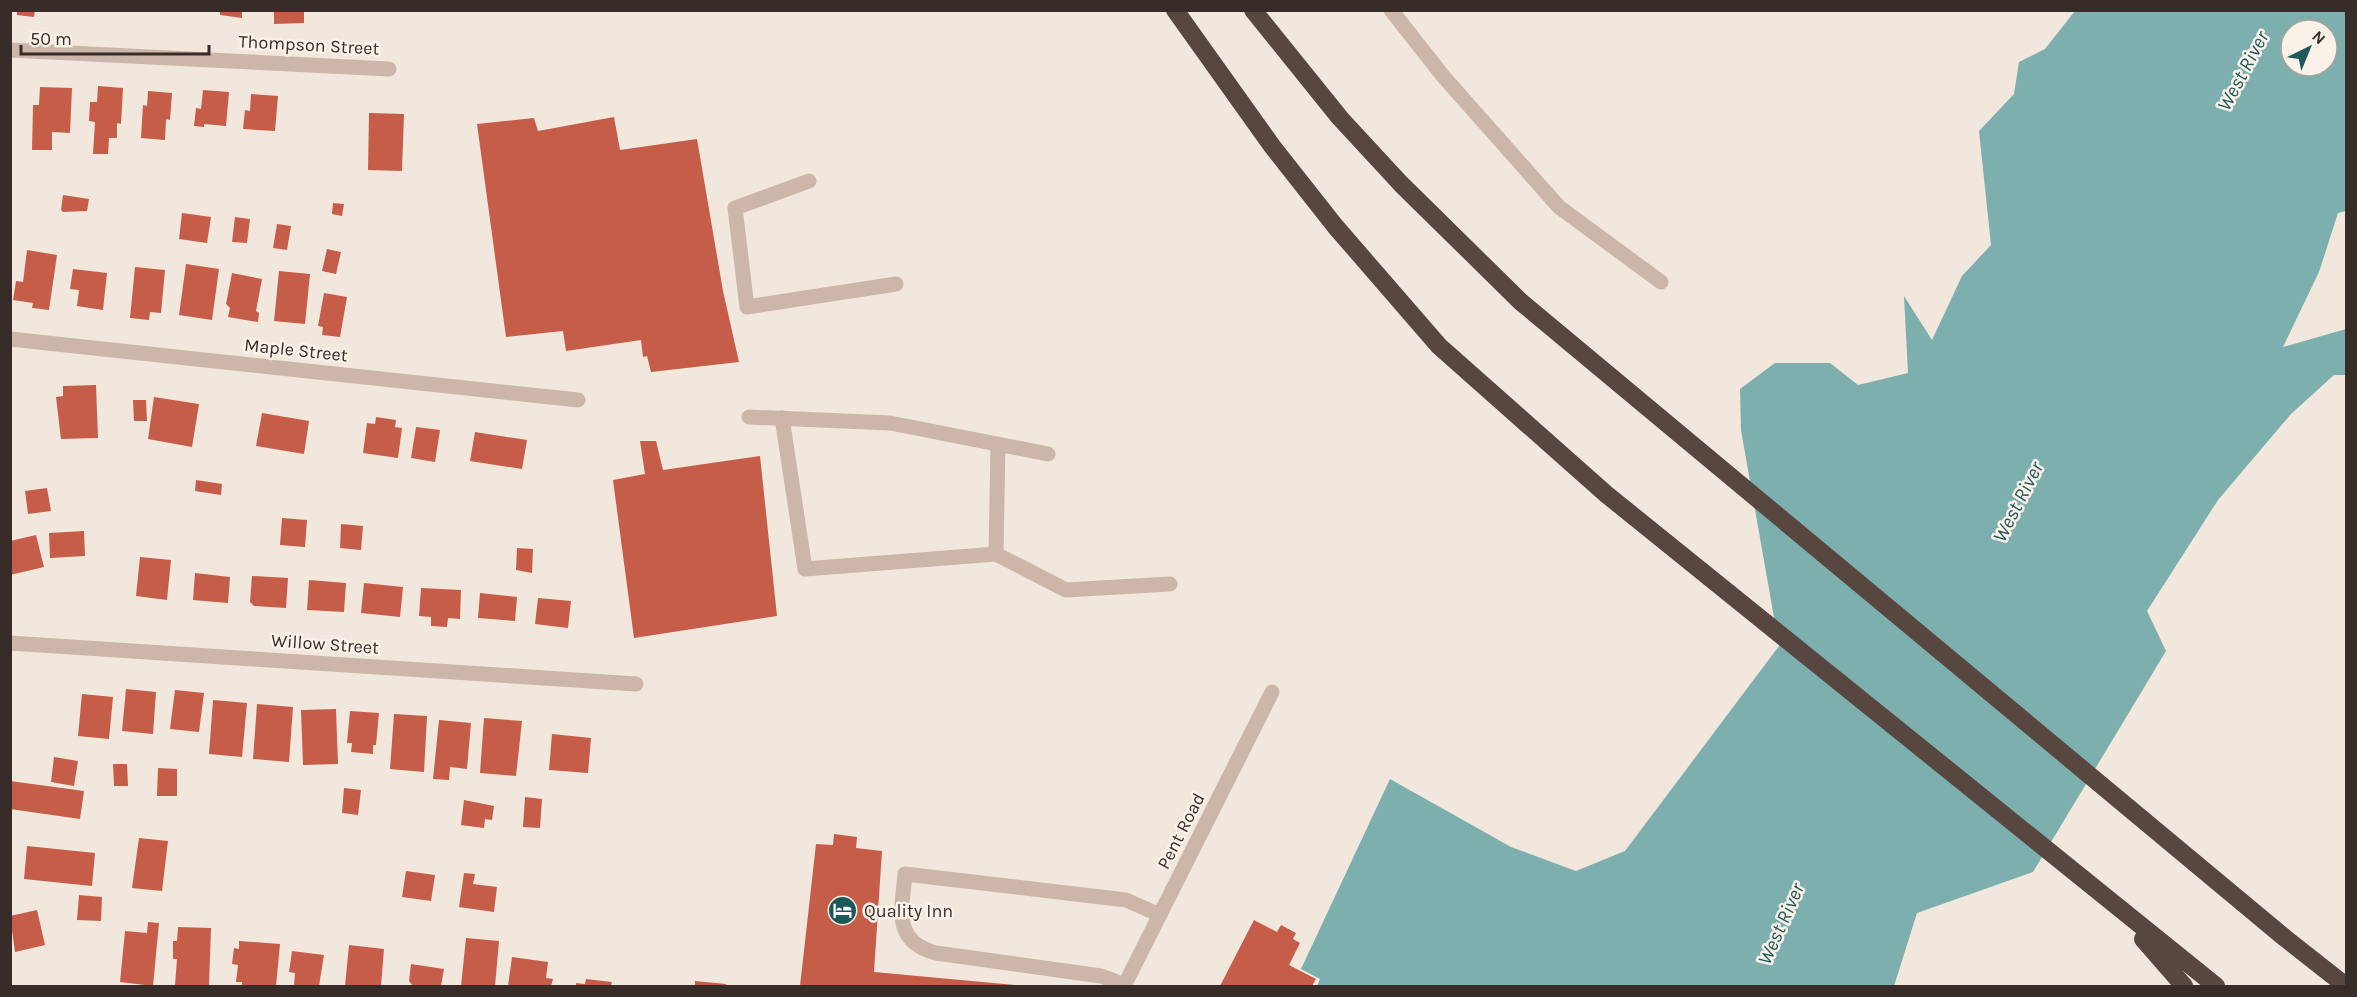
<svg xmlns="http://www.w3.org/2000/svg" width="2357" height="997" font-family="Karla,sans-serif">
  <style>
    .water { fill: #7cafae; fill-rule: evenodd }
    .building { fill: #c65d48 }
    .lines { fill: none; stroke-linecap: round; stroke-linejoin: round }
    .minor { stroke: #cbb6a9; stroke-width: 15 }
    .highway { stroke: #584640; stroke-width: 18 }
    .labels { text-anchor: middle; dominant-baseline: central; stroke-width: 5; stroke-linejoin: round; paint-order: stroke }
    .street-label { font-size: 18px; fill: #382c29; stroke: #faf1e9 }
    .poi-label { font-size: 18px; fill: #382c29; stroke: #faf1e9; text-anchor: start }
    .water-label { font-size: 20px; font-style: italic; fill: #1e5959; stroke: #faf1e9 }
  </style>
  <rect width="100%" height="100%" fill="#f2e7dd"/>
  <!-- water -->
  <path class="water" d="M2075,11H2346V211L2338,213L2319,272L2283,347L2346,329V375H2334L2291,414L2218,500L2147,611L2166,651L2033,872L1917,913L1894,986H1317L1320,979L1301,969L1390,779L1511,847L1576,871L1625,851L1779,646L1741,430L1740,389L1775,363H1830L1858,385L1908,373L1904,296L1932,340L1962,276L1991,245L1979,131L2014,94L2019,62L2045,49ZM2291,30H2327V66H2291Z"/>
  <!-- building -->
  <path class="building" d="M17,10H35L34,17L17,15Z
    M220,10H242V18L220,15Z
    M274,10H304V23L274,24Z
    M98,86L123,88L121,124L117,123V138H109L108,154H93L95,122L89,121L90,102H97Z
    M40,87L72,88L70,133L52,132V150H32L33,105H39Z
    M203,90L229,92L226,126L204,124V127L194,126L196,108L201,109Z
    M148,91L172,93L170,120L166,119L165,140L141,138L143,105L147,106Z
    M251,94L278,96L275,131L243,129L245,110L250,111Z
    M369,113L404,114L402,171L368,170Z
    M614,117L620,150L697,139L723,291L739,362L651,372L647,356L643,357L641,340L566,351L563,331L506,337L477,124L534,118L538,131Z
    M63,195L89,199L87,211L63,212L61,210Z
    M333,203L344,204L342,216L332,214Z
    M182,213L211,217L207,243L179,239Z
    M235,217L250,219L247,243L232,242Z
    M277,224L291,226L287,250L273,248Z
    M327,249L341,252L336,274L322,271Z
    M27,250L57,255L49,310L32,308L33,303L13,300L16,281L23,282Z
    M186,264L219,269L212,320L179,315Z
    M135,267L165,270L161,313L150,312L149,320L130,318Z
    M73,269L107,273L103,310L77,306L79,290L70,289Z
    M279,271L310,274L305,324L274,321Z
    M232,273L262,279L256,311L259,313L258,322L228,317L230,308L226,304Z
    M324,293L347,297L340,337L322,335L323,327L318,326Z
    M96,385L98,438L61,439L56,397L63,396V386Z
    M154,397L199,404L192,447L148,439Z
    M133,400H146L147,421H134Z
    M262,413L309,421L304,454L256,446Z
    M376,417L396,420L395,427L402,428L398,458L363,453L367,423L375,424Z
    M416,427L440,430L435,462L411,458Z
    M475,432L527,440L522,469L470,461Z
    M640,441H656L663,470L760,456L777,616L634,638L613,480L645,474Z
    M196,480L222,484L221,495L195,491Z
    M47,488L51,511L28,514L25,491Z
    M282,518L307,520L305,547L280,545Z
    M341,524L363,526L361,550L340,548Z
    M84,531L85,556L50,558L49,533Z
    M36,535L44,567L10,575V541Z
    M517,548L533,549L532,573L516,570Z
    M140,557L171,560L167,600L136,596Z
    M195,573L230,577L228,603L193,600Z
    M252,576L288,578L286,608L254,606L250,602Z
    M309,580L346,583L344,612L307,610Z
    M364,583L403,587L400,617L361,613Z
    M421,588L461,590L460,619L448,618L447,627L431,626V617L419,616Z
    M480,593L517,597L515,621L478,618Z
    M538,598L571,601L568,628L535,624Z
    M126,689L156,692L153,734L122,731Z
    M175,690L204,693L199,732L170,729Z
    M82,694L113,697L109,739L78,736Z
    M213,700L247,703L242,757L209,754Z
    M257,704L293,707L289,762L253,759Z
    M336,709L338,764L303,765L301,710Z
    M350,711L379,713L376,745H373V754L351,752L352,743H347Z
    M394,714L427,716L424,772L390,769Z
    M484,718L522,721L516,776L480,773Z
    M439,720L471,723L467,769L450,767L449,780L433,779Z
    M552,734L591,738L588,773L549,770Z
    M54,757L78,761L74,786L51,782Z
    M113,764H127L128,786H114Z
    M158,768L177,769V796H157Z
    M10,781L84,791L80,819L10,809Z
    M344,788L361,790L358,815L342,813Z
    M525,797L542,799L540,828L523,827Z
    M464,800L494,806L492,820L485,819L484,828L461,825Z
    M834,834L857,837L856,848L882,851L874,972L1027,986H800L816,844L833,845Z
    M139,838L168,841L162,891L132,888Z
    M27,846L95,853L92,886L24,879Z
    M406,871L435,875L431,901L402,897Z
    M464,873L475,874L473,884L497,887L494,912L459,907Z
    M79,895L102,897L101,921L77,920Z
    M37,910L45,945L15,952L10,916Z
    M1254,920L1277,932L1281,925L1296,933L1293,939L1300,943L1289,965L1316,979L1312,986H1220Z
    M148,922L159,923L153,986L120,982L125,931L147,933Z
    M178,927L211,928L209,986L175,985L177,959H173V941H177Z
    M466,938L499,941L495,986H461Z
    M239,941L280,944L276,986H242V982H236L238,965L232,964L234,948L239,949Z
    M349,945L384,949L381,986H345Z
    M292,951L324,955L319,986H294L295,973L289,972Z
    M512,957L548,962L546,978L553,979L551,986H508Z
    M411,964L444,969L441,986H413L409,981Z
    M586,979L612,982L611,986H576V983L585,984Z
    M695,981L726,984V986H695Z"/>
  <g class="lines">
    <!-- minor -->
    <path class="minor" d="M1391,10L1443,76L1559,207L1661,282
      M10,50L389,69
      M809,181L735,208L747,307L896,284
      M10,339L578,400
      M749,417L890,423L1048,454
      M782,418L805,569L996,554L1066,590L1170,584
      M996,554L998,444
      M10,643L636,684
      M1125,985L1101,976L936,953C892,941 902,910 905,874L1126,900L1160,915
      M1124,986L1272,692"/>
    <!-- highway -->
    <path class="highway" d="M1175,10L1272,146L1335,226L1439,346L1606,494L2216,986
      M1253,10L1340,118L1401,184L1521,302L2285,938L2346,986
      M2143,939L2184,986"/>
  </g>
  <!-- icons -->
  <defs>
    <symbol id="hotel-disc" viewBox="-11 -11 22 22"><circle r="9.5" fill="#1e5959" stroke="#faf1e9"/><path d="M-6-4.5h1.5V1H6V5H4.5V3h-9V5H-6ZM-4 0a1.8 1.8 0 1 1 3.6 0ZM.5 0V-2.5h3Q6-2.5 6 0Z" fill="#fff"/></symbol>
  </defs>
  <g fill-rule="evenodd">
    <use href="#hotel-disc" x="826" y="894" width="33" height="33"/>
  </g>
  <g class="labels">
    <!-- street labels -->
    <g class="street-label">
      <text transform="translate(309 45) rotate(3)">Thompson Street</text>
      <text transform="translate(296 350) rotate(6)">Maple Street</text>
      <text transform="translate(325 644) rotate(4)">Willow Street</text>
      <text transform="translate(1181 831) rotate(-63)">Pent Road</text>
    </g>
    <!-- poi labels -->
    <g class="poi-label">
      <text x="864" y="911">Quality Inn</text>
    </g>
    <!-- water labels -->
    <g class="water-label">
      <text transform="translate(2243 71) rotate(-62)">West River</text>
      <text transform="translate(2018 502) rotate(-63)">West River</text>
      <text transform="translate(1781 924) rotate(-66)">West River</text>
    </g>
  </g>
  <!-- border -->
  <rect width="2357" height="997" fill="none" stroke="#382c29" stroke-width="24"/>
  <!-- north arrow -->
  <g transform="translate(2309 48) rotate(43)"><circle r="28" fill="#faf1e9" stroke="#aca29c" stroke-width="1.5"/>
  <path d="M0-4.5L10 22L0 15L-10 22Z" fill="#1e5959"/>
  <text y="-9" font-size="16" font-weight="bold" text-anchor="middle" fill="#382c29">N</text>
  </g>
  <!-- scale -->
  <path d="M21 45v9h188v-9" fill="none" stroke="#382c29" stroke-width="3"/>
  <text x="30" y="45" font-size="18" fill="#382c29" stroke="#faf1e9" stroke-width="4.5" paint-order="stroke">50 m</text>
</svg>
